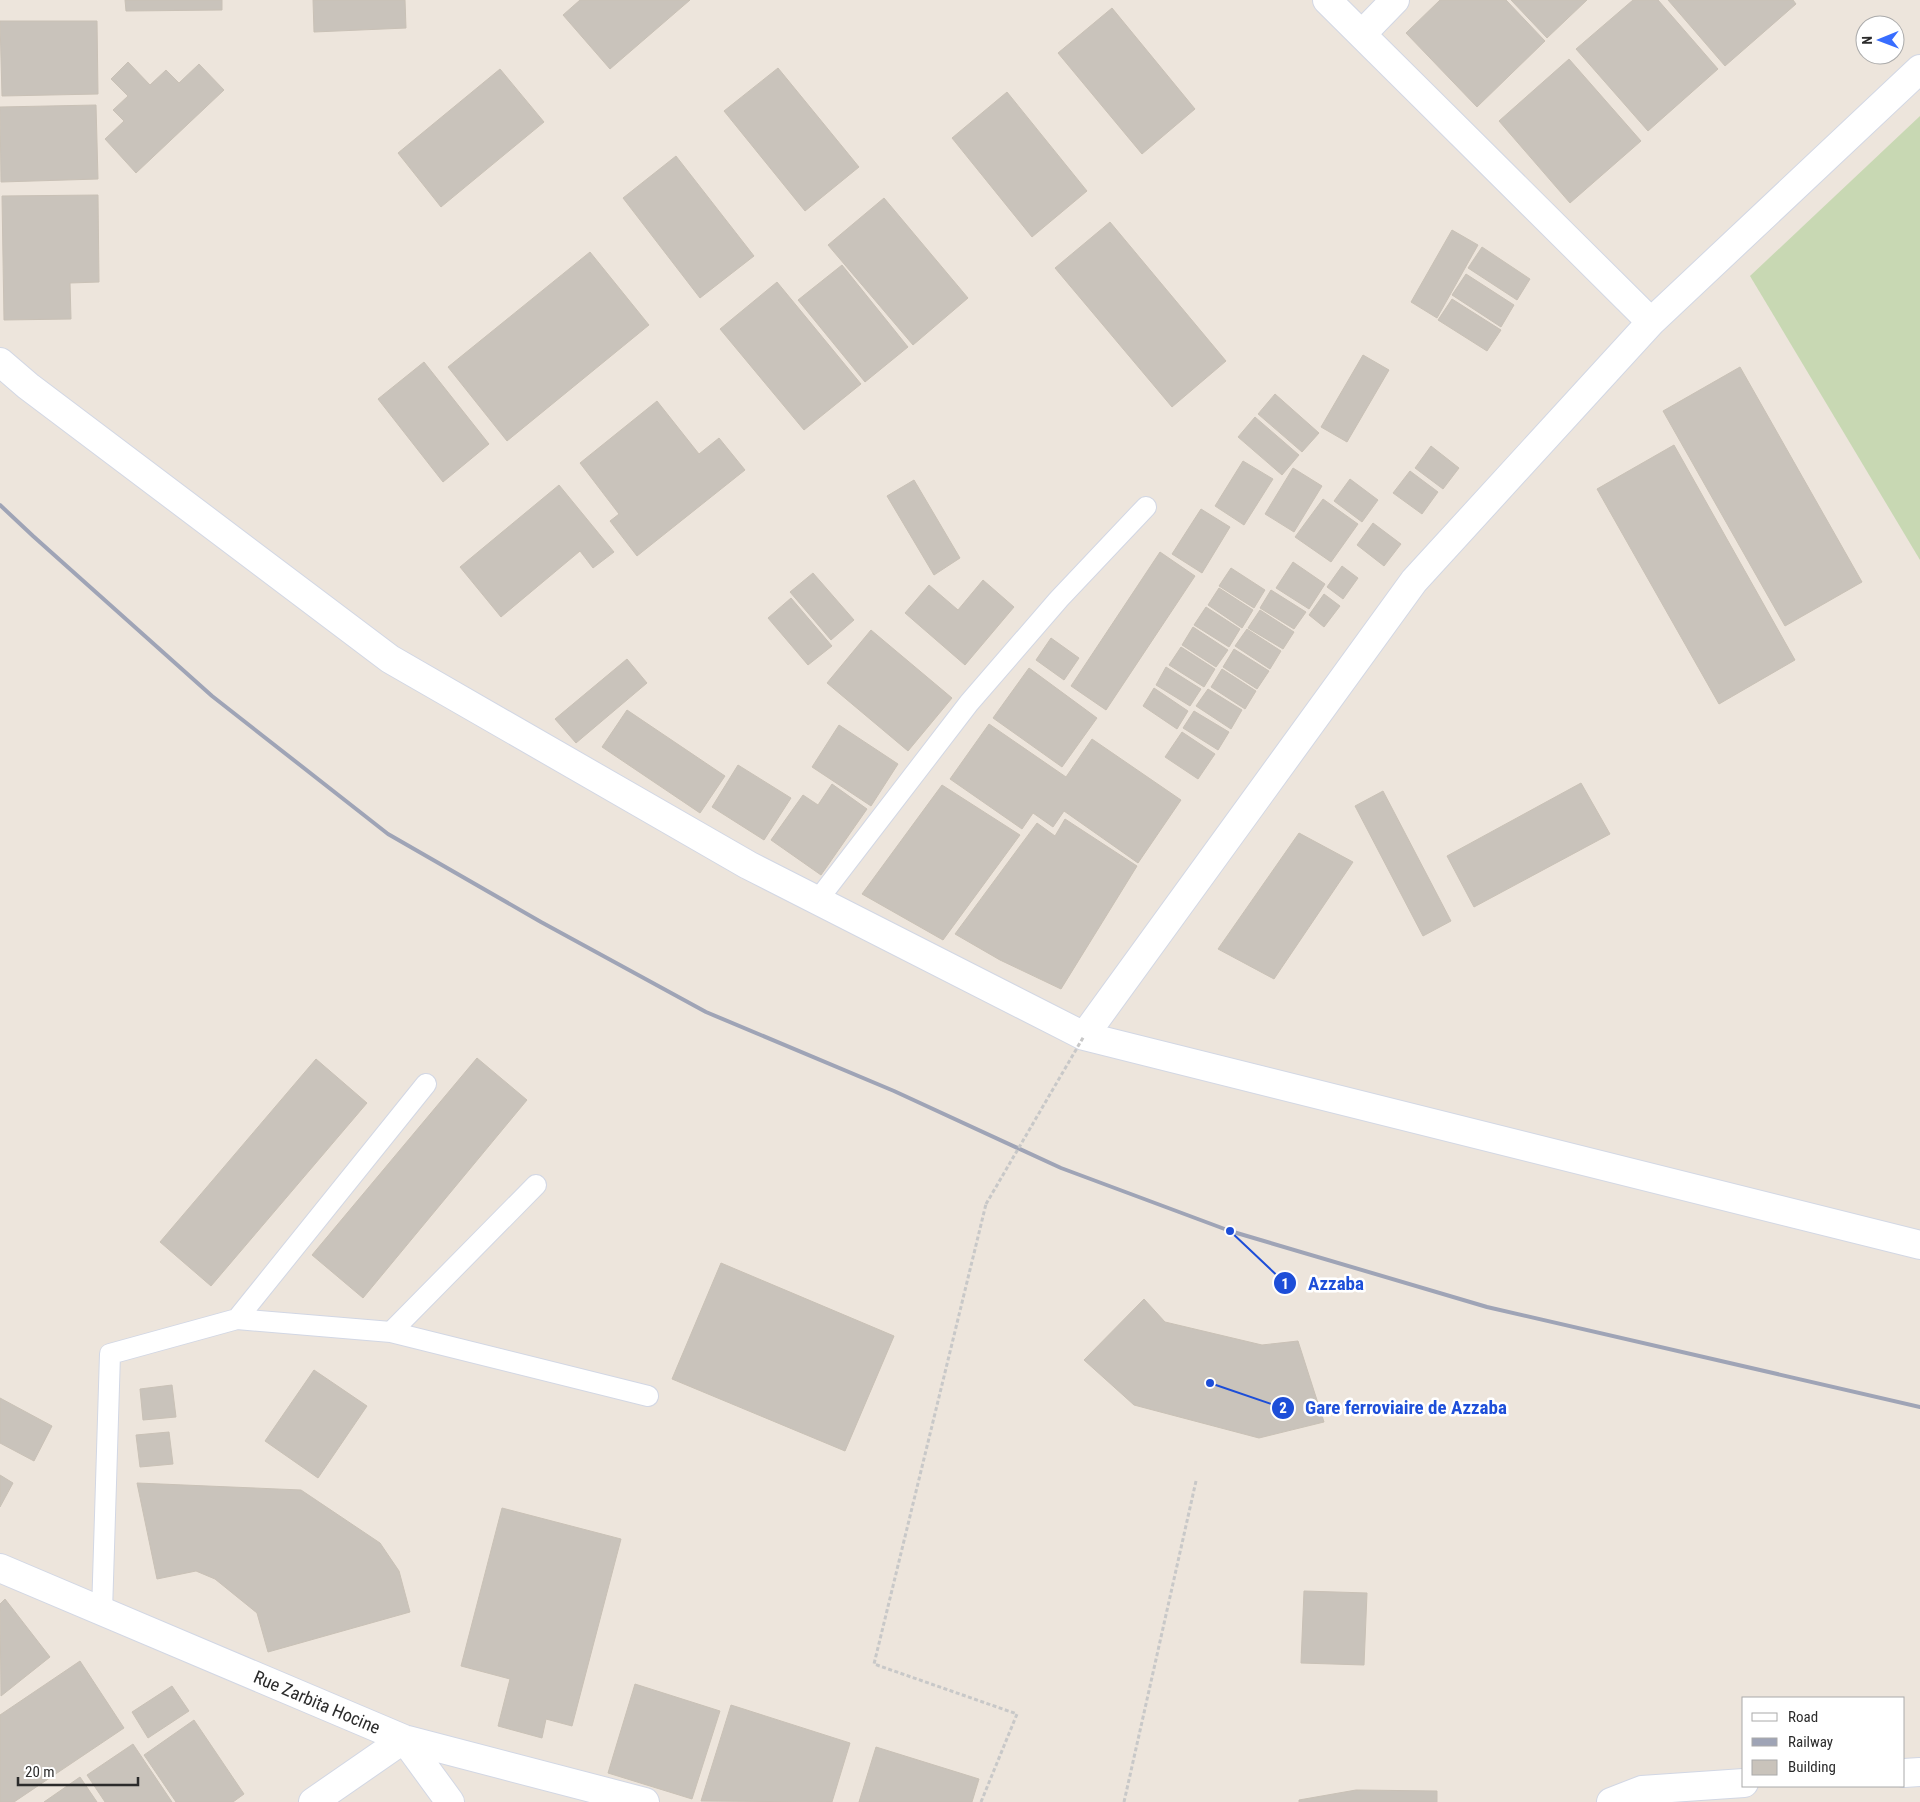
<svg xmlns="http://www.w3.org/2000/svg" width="1920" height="1802" font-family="'Roboto Condensed',sans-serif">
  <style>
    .cemetery { fill: #c8d8b3 }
    .building { fill: #c9c3bb; stroke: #c9c1b6 }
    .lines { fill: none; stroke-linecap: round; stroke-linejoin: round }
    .lane-casing { stroke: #d2d7e4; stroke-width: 22 }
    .street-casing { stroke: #d2d7e4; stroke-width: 30 }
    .path { stroke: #c8c8c8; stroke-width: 3; stroke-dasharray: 4 2.5; stroke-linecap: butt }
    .lane { stroke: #fff; stroke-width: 20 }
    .street { stroke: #fff; stroke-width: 28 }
    .rail { stroke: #9fa4b6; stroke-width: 4 }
    .path-bridge { stroke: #c8c8c8; stroke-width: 3; stroke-dasharray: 4 2.5; stroke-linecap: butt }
    .labels { text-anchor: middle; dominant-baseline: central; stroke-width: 5; stroke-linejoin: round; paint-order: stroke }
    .street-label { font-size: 18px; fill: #2b2b2b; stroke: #fff }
    .leader { fill: none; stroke: #1d4ed8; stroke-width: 2 }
    .callout-dot { fill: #1d4ed8; stroke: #fff; stroke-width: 2 }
    .mark-label { font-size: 15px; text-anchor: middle; font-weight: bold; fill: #fff }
    .callout-label { font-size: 19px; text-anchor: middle; font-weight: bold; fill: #1d4ed8; stroke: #fff; stroke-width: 5; stroke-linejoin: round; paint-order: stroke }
  </style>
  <rect width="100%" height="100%" fill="#ede5dc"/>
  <!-- cemetery -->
  <path class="cemetery" d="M1920,116V560L1750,276Z"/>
  <!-- building -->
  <path class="building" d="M125,0H222V10L126,11Z
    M313,0H405L406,28L314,32Z
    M580,0H690L610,69L563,15Z
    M1440,0H1506L1545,41L1477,107L1406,33Z
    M1511,0H1587L1547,38Z
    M1633,0H1658L1718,69L1648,131L1576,49Z
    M1668,0H1793L1796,4L1725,66Z
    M1112,8L1195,109L1142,154L1058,53Z
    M0,21H97L98,94L2,96Z
    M1569,59L1641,141L1570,203L1499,121Z
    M128,62L150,85L166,70L179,83L199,64L224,90L136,173L105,139L124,121L113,110L128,96L111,79Z
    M778,68L859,167L805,211L724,111Z
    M500,69L544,122L441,207L398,153Z
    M1007,92L1087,191L1032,237L952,138Z
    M96,105L98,179L1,182L0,107Z
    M676,156L754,256L700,298L623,198Z
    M98,195L99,282L70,283L71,319L4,320L2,196Z
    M884,198L968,298L913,345L828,245Z
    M1110,222L1226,361L1172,407L1055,268Z
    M1452,230L1478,245L1437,318L1411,302Z
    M1482,247L1530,279L1517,300L1468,268Z
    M590,252L649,325L507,441L448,367Z
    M842,265L908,347L865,382L798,300Z
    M1466,274L1514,305L1501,327L1452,295Z
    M777,282L861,384L804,430L720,329Z
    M1452,299L1501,330L1487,351L1438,320Z
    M1363,355L1389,370L1347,442L1321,427Z
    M424,362L489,444L443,482L378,399Z
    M1740,367L1862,582L1785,626L1663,411Z
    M1275,394L1319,433L1302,452L1258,414Z
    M657,401L699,454L719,438L745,470L637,556L610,521L619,514L580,463Z
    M1255,417L1299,455L1282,475L1238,437Z
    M1674,445L1795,660L1719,704L1597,489Z
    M1431,446L1459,468L1443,489L1415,468Z
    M1243,461L1273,479L1244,525L1215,506Z
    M1293,468L1322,486L1294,532L1265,514Z
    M1410,471L1438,492L1422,514L1393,493Z
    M1350,479L1378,500L1362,522L1334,501Z
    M914,480L960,558L934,575L887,496Z
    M559,485L614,552L593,568L580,551L501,617L460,567Z
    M1323,499L1358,524L1331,562L1295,537Z
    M1201,509L1230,527L1202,573L1172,554Z
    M1373,523L1401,544L1384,566L1357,545Z
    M1160,552L1195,576L1106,710L1071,686Z
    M1293,562L1325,584L1309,609L1276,588Z
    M1342,566L1358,578L1343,599L1327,587Z
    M1231,568L1265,590L1254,608L1219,586Z
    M813,573L854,620L831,640L790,592Z
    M983,580L1014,607L965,665L905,613L929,585L958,610Z
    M1219,588L1253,610L1242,628L1208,605Z
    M1271,590L1306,612L1294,629L1260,608Z
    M1324,594L1340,606L1324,627L1309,615Z
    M791,598L832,646L808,665L768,618Z
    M1206,607L1240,629L1229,647L1194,625Z
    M1260,610L1294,632L1283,649L1248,628Z
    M1193,627L1228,650L1216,667L1182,645Z
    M1247,629L1281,651L1270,669L1235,646Z
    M871,630L952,698L908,751L827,683Z
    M1051,638L1079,658L1064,680L1036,660Z
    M1181,647L1215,669L1204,687L1169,665Z
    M1234,649L1269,671L1257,689L1223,667Z
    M627,659L647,683L576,743L555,719Z
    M1166,667L1201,689L1190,706L1156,685Z
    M1029,668L1097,718L1062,767L993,718Z
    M1222,669L1256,691L1245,709L1211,687Z
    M1154,688L1188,711L1177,729L1143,706Z
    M1208,689L1242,710L1231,729L1196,706Z
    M627,710L725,776L700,813L602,747Z
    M1194,711L1229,732L1218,750L1183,728Z
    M989,724L1066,777L1092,739L1181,800L1138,863L1064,811L1053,827L1033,813L1022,829L950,779Z
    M839,725L898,764L871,806L812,767Z
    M1182,732L1215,754L1198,779L1165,757Z
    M738,765L791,798L764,840L712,807Z
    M1581,783L1610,834L1474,907L1447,856Z
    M832,784L867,809L821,875L771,840L803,795L818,805Z
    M942,785L1020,835L943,940L862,894Z
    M1383,791L1451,921L1423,936L1355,806Z
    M1065,819L1137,866L1061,989L1000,960L955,934L1037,823L1055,836Z
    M1299,833L1353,862L1274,979L1218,949Z
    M477,1058L527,1100L363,1298L312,1255Z
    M316,1059L367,1103L211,1286L160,1242Z
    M721,1263L894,1336L845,1451L672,1379Z
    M1144,1299L1165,1322L1262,1345L1298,1341L1324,1422L1259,1438L1134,1405L1084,1360Z
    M314,1370L367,1406L318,1478L265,1441Z
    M172,1385L176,1417L143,1420L140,1389Z
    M0,1398L52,1426L34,1461L0,1443Z
    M169,1432L173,1464L140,1467L136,1435Z
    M0,1475L13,1483L0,1507Z
    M137,1483L301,1490L380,1543L399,1571L410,1612L268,1652L257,1613L215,1579L196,1571L157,1579Z
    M502,1508L621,1539L572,1726L546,1719L542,1738L498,1726L510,1679L461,1666Z
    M1304,1591L1367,1593L1364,1665L1301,1663Z
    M5,1599L50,1657L1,1696L0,1604Z
    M80,1661L124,1728L14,1802H0V1715Z
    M635,1684L720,1711L692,1799L608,1773Z
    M172,1686L189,1711L148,1738L132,1712Z
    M731,1705L850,1743L832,1802L701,1801Z
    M194,1720L244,1794L233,1802H176L144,1755Z
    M133,1744L172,1802H105L87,1775Z
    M876,1747L979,1779L972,1802H859Z
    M80,1777L97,1802H44Z
    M1356,1790L1437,1791V1802H1299V1800Z"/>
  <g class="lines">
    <defs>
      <path id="lane" d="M817,901L969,703L1059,599L1146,507
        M237,1319L391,1332L648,1396
        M391,1332L536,1185
        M102,1612L110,1354L237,1319L426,1084"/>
      <path id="street" d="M1327,0L1651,322
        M1362,34L1395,0
        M0,362L28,386L390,659L748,865L1084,1036L1920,1245
        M1084,1036L1414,581L1651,322L1920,69
        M0,1568L404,1739L645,1802
        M1904,1773L1920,1772
        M313,1802L404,1739L450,1802
        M1611,1802L1642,1790L1744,1783"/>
    </defs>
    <!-- lane casing -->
    <use href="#lane" class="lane-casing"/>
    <!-- street casing -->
    <use href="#street" class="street-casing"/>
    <!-- path -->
    <path class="path" d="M981,1802L1017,1714L874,1664L986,1204
      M1124,1802L1196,1481"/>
    <!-- lane -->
    <use href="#lane" class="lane"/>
    <!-- street -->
    <use href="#street" class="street"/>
    <!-- rail -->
    <path class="rail" d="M0,505L33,536L212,696L388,834L541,922L706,1012L894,1091L1061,1168L1230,1231L1487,1307L1920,1407"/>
    <!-- path-bridge -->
    <path class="path-bridge" d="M986,1204L1084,1036"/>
  </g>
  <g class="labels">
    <!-- street labels -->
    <g class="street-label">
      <text transform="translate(317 1702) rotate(23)">Rue Zarbita Hocine</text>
    </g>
  </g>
  <!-- callouts -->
  <path class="leader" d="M1230 1231L1285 1283M1210 1383L1283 1408"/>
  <g class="callout-dot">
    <circle cx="1230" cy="1231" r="5"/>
    <circle cx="1210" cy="1383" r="5"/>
    <circle cx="1285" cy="1283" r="12"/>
    <circle cx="1283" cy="1408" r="12"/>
  </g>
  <g class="mark-label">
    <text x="1285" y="1289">1</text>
    <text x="1283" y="1413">2</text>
  </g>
  <g class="callout-label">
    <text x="1336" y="1290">Azzaba</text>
    <text x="1406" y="1414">Gare ferroviaire de Azzaba</text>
  </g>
  <!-- legend -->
  <rect x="1742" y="1697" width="162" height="90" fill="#ffffff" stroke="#aaaaaa"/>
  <rect x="1752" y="1713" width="25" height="8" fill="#ffffff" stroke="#aaaaaa"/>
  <text x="1788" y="1722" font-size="15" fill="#2b2b2b">Road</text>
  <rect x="1752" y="1738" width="25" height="8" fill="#9fa4b6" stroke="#aaaaaa"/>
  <text x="1788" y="1747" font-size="15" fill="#2b2b2b">Railway</text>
  <rect x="1752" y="1760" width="25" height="15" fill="#c9c3bb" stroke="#aaaaaa"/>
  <text x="1788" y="1772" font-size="15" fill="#2b2b2b">Building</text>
  <!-- north arrow -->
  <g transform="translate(1880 40) rotate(269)"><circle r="24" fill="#ffffff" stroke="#aaaaaa"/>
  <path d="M0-4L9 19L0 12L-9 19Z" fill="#386dff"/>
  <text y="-8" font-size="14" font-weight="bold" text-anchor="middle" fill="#2b2b2b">N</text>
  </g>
  <!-- scale -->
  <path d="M18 1777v8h120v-8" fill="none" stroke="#2b2b2b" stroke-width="2.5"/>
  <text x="25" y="1777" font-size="15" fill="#2b2b2b" stroke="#ffffff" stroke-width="4" paint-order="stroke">20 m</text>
</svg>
